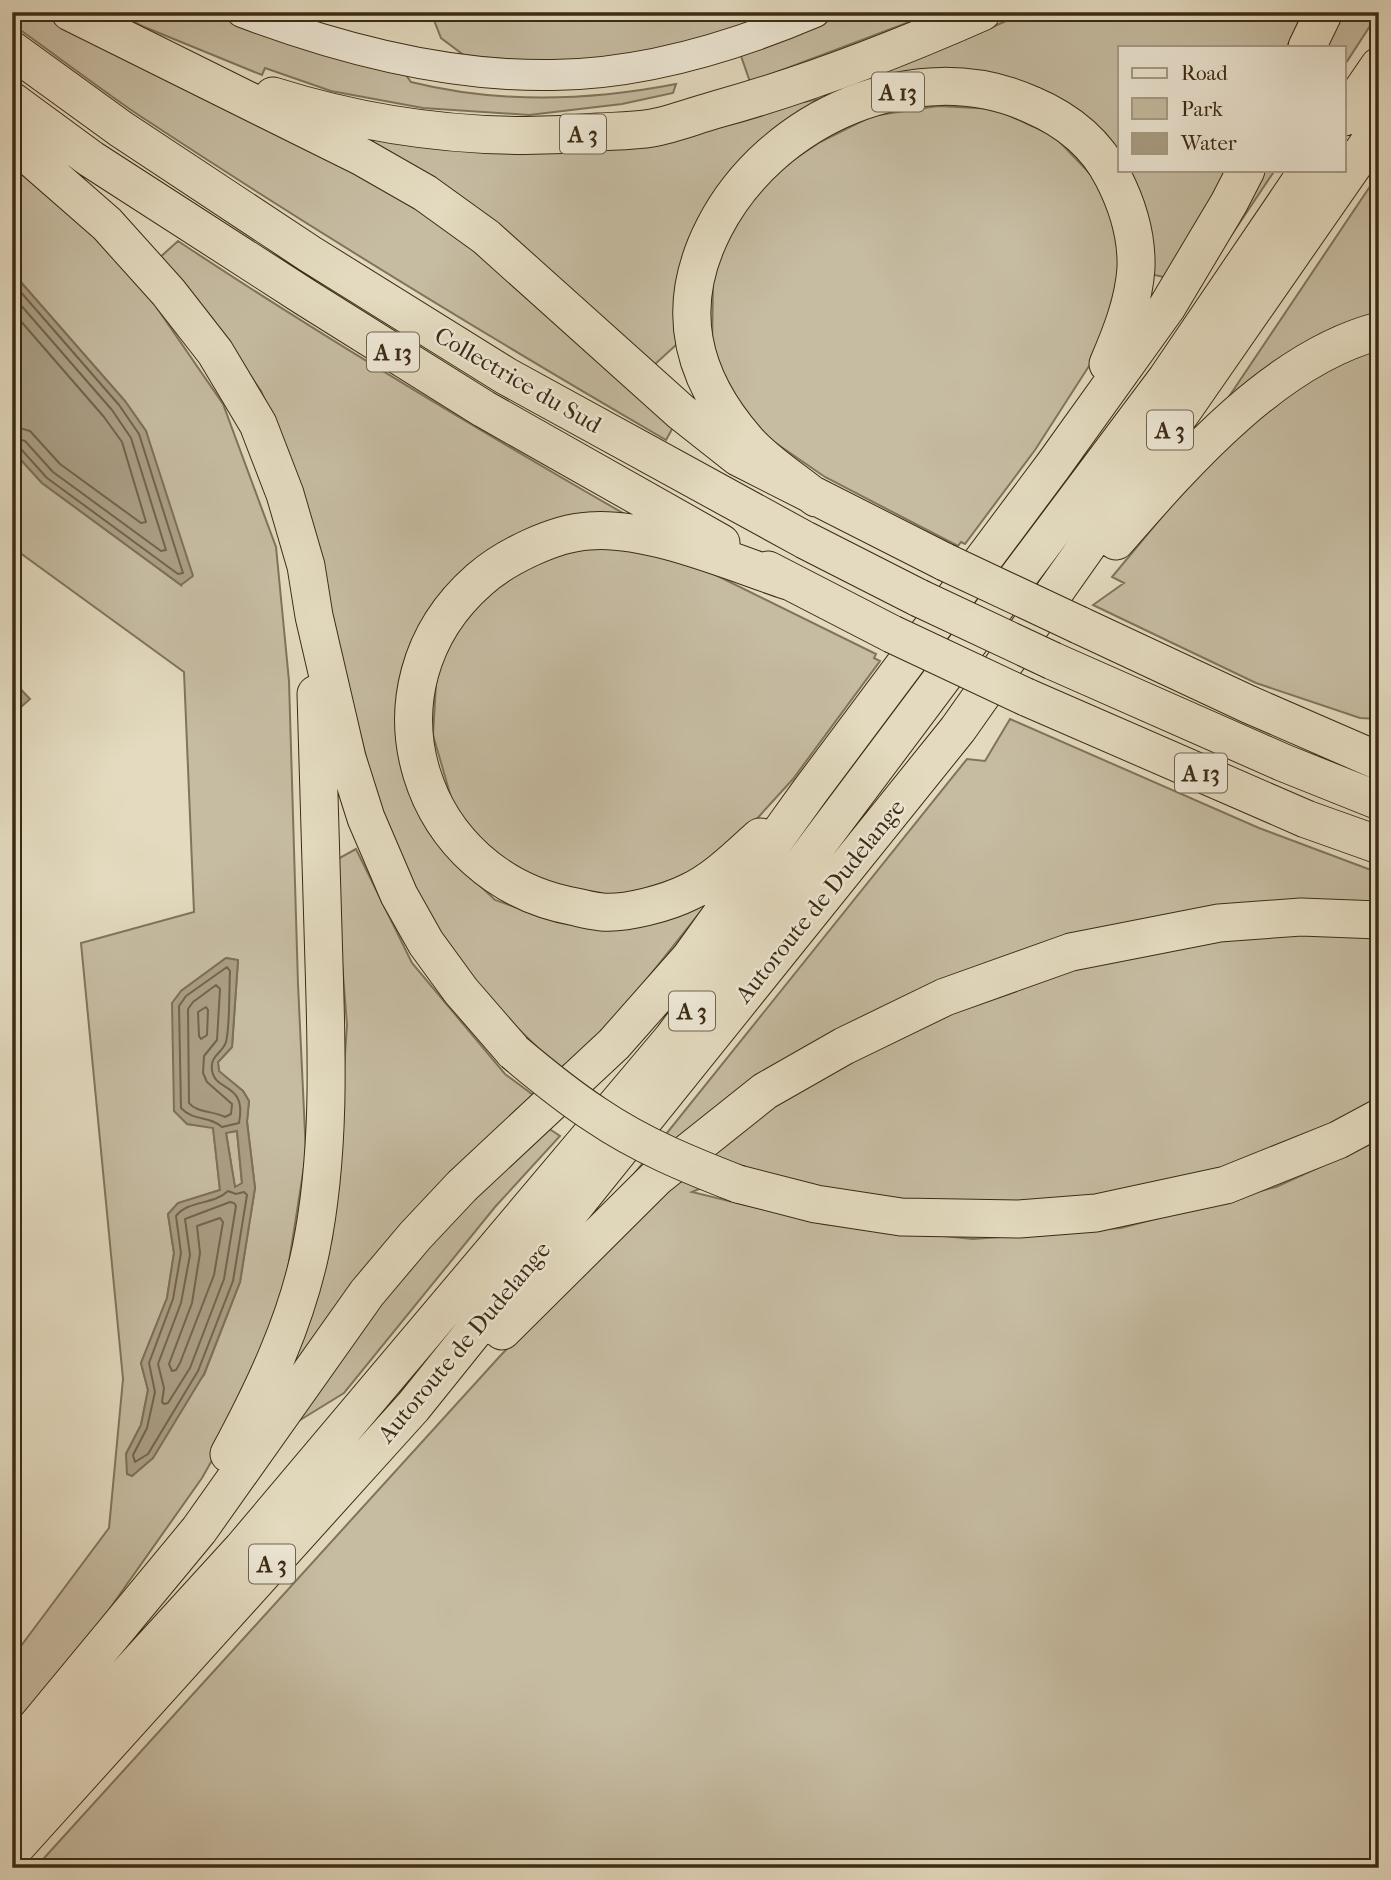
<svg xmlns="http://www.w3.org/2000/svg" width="1391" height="1880" font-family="'IM FELL French Canon',serif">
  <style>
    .green { fill: #c6bca2; stroke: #80745a; stroke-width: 2; fill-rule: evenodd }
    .water { fill: #aa9e85; stroke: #7e7057; stroke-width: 2; fill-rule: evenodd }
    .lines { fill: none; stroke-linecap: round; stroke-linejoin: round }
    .shore { stroke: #72644c; stroke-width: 2 }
    .secondary-casing { stroke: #3b2b13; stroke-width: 32 }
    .motorway-casing { stroke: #3b2b13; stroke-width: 39 }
    .secondary { stroke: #ede7d5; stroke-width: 30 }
    .motorway { stroke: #e3dabf; stroke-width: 37 }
    .motorway-bridge-casing { stroke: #3b2b13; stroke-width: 39; stroke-linecap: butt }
    .motorway-bridge { stroke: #e3dabf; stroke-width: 37 }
    .labels { text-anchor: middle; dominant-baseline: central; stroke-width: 5; stroke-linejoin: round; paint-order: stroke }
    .shield { fill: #ede7d5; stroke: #70634d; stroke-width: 2 }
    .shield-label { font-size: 23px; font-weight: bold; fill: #3b2b13 }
    .street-label { font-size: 24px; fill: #3b2b13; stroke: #ede7d5 }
  </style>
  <rect width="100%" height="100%" fill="#e3dabf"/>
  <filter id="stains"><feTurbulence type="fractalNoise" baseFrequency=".00286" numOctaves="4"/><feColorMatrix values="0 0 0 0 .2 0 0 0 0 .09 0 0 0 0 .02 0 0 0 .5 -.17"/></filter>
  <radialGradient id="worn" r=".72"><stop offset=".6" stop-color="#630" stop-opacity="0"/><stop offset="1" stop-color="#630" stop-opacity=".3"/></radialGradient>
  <!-- green -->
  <path class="green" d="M12,12H43L378,176L484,247L676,422L666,440C487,336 310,228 137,114C95,85 54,54 12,24Z
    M114,12H205L278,39L406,75L411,82C499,104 588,101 676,84L673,93L622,104L529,115L423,108L331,91L265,68L262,75L142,26Z
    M444,12H785L699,42L616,58L554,63L465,56L441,38L432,15L443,17Z
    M844,12H936L750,82L740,53Z
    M1027,12H1303L1287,47H1120V165L962,76L864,78L948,46Z
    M1339,12H1379L1344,66V47H1324Z
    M831,97L721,194L687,335L653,366L363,141L366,127L787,105Z
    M938,106L995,109L1054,136L1100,184L1123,239L1109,335L1035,450L965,544L961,542L958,546L825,477L758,431L728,395L712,352L713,277L736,219L778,170L820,142L872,116Z
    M12,156L137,279L223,404L276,547L289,681L298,984L306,1154L283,1300L249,1395L202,1478L108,1611L12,1733V1658L109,1528L123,1379L81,943L194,912L184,672L12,547V450L42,483L181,585L146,431L125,401L12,272ZM226,958L238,960L232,1047L218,1062L219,1072L243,1091L249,1101L247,1121L255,1188L240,1282L204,1375L126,1454L141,1425L148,1390L141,1363L167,1298L174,1253L168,1214L178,1203L220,1190L213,1127L187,1124L181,991Z
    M1122,170H1275L1198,285L1146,273Z
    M1379,173V320L1222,407Z
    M178,241C327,340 480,431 635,520L441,607L414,797L444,852L495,900L547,918L620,925L698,900L705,906L604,1033L568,1073L547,1057L483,994L430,918L383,824L338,647L300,483L261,391L204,309L157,260Z
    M1379,347V719L1360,718L1256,683L1093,605L1124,583L1112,577L1185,489L1229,443L1310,378Z
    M619,545L671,553L876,654L874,658L880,661L793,779L713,867L625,895L582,894L536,880L495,855L455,811L433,735L437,667L462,621L507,572L558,550Z
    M1010,719L1259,828L1379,873V910L978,971L618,1194L967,759L985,761Z
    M356,849L412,963L505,1074L540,1100L294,1373L285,1370L332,1239L347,1025L334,861Z
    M1379,934V1100L1326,1131L1232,1166L1082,1199L947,1205L843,1194L740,1171L692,1192L824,1224L973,1239L1121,1228L1276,1187L1379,1140V1868H35L501,1355L638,1214L790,1093L997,989L1141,950L1273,935Z
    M548,1128L560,1136L495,1207L344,1393L292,1425L379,1303L463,1206Z
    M237,1131L242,1184L235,1188L226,1132Z"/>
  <!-- water -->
  <path class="water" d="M12,272L125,401L146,431L193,576L181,585L42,483L12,450Z
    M12,680L30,699L12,715Z
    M226,958L238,960L232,1047L218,1062L219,1071L243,1091L249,1101L247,1122L255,1188L240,1282L204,1374L153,1458L132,1476L127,1474L126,1454L141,1425L148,1390L141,1363L167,1298L174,1253L168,1214L178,1203L220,1190L213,1128L187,1124L174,1111L172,1003L181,991ZM237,1131L242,1183L235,1187L226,1133Z"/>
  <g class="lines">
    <!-- shore -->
    <path class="shore" d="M12,282L119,405L139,434L183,573L178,574L47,478L20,448L12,446
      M12,295L112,410L131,438L166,550L161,551L53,472L25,441L12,437
      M12,311L104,417L122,442L146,522L141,523L60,464L30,431L12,426
      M227,967L230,971C229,989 230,1027 226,1042C222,1054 210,1055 212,1070C215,1093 247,1081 239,1123L222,1127C209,1115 194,1122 181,1108L179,1006L186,996Z
      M216,985L220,989L217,1040L204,1056L203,1073L207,1082L232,1104L231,1114L225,1117C214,1111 197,1113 189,1103L188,1009L193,1002Z
      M206,1007L208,1010L207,1035L201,1039L199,1036L198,1012Z
      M228,1191L236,1194L244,1192L247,1195L233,1281L198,1371L148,1454L135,1462L133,1455L147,1428L155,1392L149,1363L173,1299L181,1253L176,1216C188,1200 214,1205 228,1191Z
      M230,1202L234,1203L236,1206L224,1279L190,1368L168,1403L164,1404L162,1402L164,1388L158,1364L181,1303L190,1255L185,1219Z
      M220,1218L223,1222L214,1275L180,1363L176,1370L172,1371L169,1364L192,1303L200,1253L197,1226Z"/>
    <defs>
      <path id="secondary" d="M242,12C340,49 447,77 553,75C642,74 733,47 815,12"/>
      <path id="motorway" d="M70,12L362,157L425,193L486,237L681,412L738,457L945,562
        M1307,47L1324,12
        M12,50L121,129L310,254L506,376L805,540L919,598
        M273,96C378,129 489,142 599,132C616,131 634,131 652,128C674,124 696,115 718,109C809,84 896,50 982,12
        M12,101L91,159L305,297L484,409L721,543
        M1344,117L1379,66
        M12,141L107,224L169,293L215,352L258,424L285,494L306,566L314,616L347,758L366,818L399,895L426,943L461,991L514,1052
        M816,498C794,480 766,463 747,441C690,376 674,306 714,228C770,118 916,52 1032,105C1067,120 1096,143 1113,177C1128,206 1137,236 1136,268C1134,301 1121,334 1108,364
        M1116,541C1185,462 1275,358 1379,331
        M768,570L892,634
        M1079,625L1248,704L1379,761
        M1053,661L1284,763L1379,801
        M1026,697L1306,819L1379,845
        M760,837C739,856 715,880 689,892C667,903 626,914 602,912C593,911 584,909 576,907C417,879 356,688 479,580C505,557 554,533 589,531C648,526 731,562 788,581
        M738,1184L816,1204L901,1217L1019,1219L1096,1213L1226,1185L1338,1140L1379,1118
        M502,1331L657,1177L765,1091L844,1046L945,997L1071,952L1219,923L1301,917L1379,920
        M229,1454C264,1389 296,1322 311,1249C330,1155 327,1058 324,964C321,874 319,784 316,694
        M12,1756L199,1530L367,1293L415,1236L462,1186L614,1044L690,958L810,791L1053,466L1167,307L1229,203L1246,170
        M12,1801L242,1549L672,1039L1167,378L1308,170
        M12,1851L413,1407L958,729L1186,406L1379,128"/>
    </defs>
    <!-- secondary casing -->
    <use href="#secondary" class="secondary-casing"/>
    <!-- motorway casing -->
    <use href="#motorway" class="motorway-casing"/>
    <!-- secondary -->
    <use href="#secondary" class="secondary"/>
    <!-- motorway -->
    <use href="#motorway" class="motorway"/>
    <defs>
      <path id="motorway-bridge" d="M945,562L1079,625
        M919,598L1053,661
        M892,634L1026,697
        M514,1052C540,1074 567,1096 596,1115C640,1145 689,1165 738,1184"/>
    </defs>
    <!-- motorway-bridge casing -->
    <use href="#motorway-bridge" class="motorway-bridge-casing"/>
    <!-- motorway-bridge -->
    <use href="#motorway-bridge" class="motorway-bridge"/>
  </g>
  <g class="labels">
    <!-- shield labels -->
    <g class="shield">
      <rect x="872" y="72.5" width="52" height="39" rx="5"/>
      <rect x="560" y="114.5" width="46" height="39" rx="5"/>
      <rect x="367" y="332.5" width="52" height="39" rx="5"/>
      <rect x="1147" y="410.5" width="46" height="39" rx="5"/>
      <rect x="1175" y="753.5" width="52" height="39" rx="5"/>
      <rect x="669" y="991.5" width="46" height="39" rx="5"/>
      <rect x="249" y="1544.5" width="46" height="39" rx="5"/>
    </g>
    <g class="shield-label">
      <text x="898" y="92">A 13</text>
      <text x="583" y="134">A 3</text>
      <text x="393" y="352">A 13</text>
      <text x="1170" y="430">A 3</text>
      <text x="1201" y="773">A 13</text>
      <text x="692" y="1011">A 3</text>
      <text x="272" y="1564">A 3</text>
    </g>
    <!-- street labels -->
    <g class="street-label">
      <text transform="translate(518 380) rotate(30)">Collectrice du Sud</text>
      <text transform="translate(820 901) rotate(-51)">Autoroute de Dudelange</text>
      <text transform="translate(464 1342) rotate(-50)">Autoroute de Dudelange</text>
    </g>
  </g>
  <!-- margin -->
  <rect width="1391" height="1880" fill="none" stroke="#e3dabf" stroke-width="42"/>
  <rect x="14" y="14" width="1363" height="1852" fill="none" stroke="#3b2b13" stroke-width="3.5"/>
  <rect x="21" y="21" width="1349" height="1838" fill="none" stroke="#3b2b13" stroke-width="2"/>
  <!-- legend -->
  <rect x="1118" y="46" width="228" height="126" fill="#ede7d5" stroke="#a69c87" stroke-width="2"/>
  <rect x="1132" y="68" width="35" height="10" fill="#ede7d5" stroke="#a69c87" stroke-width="2"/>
  <text x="1181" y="80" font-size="21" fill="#3b2b13">Road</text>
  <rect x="1132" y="98" width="35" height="21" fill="#c6bca2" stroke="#a69c87" stroke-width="2"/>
  <text x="1181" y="116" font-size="21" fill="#3b2b13">Park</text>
  <rect x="1132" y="133" width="35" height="21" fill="#aa9e85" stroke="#a69c87" stroke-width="2"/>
  <text x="1181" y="150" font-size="21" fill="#3b2b13">Water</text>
  <rect width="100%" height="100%" filter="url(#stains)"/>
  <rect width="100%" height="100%" fill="url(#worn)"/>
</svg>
